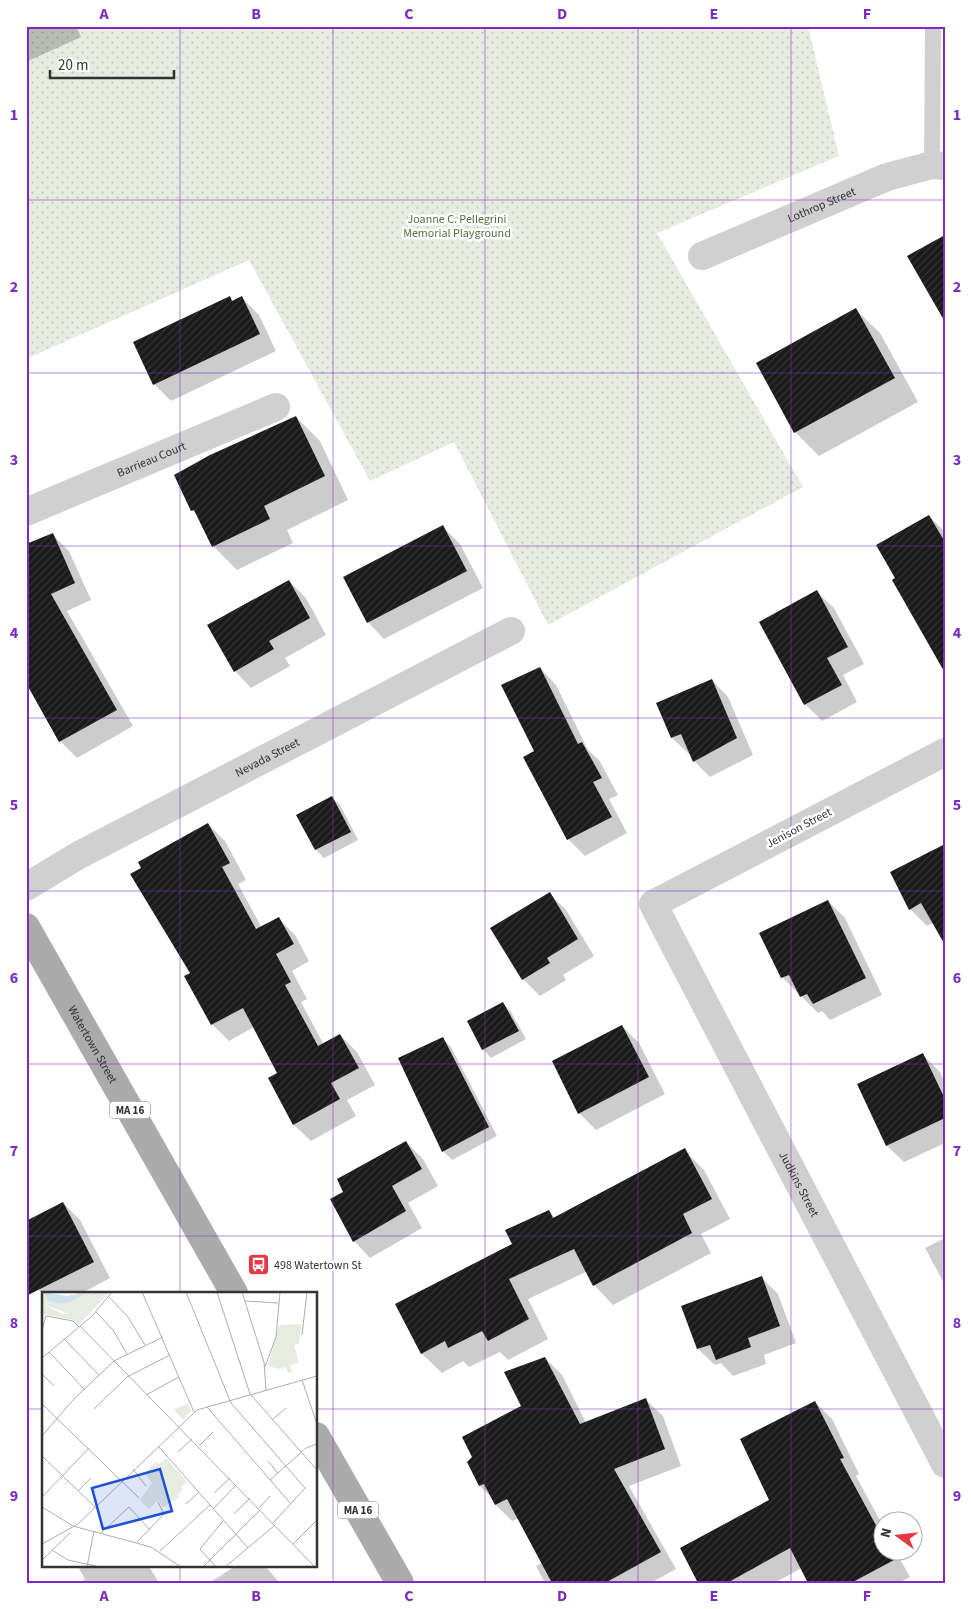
<svg xmlns="http://www.w3.org/2000/svg" width="971" height="1609" font-family="'Source Sans 3',sans-serif">
  <style>
    .park { fill: url(#park-dots) }
    .shadow { fill: #0003 }
    .building { fill: url(#building-hatch) }
    .lines { fill: none; stroke-linecap: round; stroke-linejoin: round }
    .lane { stroke: #d0d0d0; stroke-width: 16 }
    .street { stroke: #d0d0d0; stroke-width: 28 }
    .primary { stroke: #ababab; stroke-width: 28 }
    .grid { fill: none; stroke: #7b2cbf; stroke-width: 1; stroke-opacity: 0.55 }
    .labels { text-anchor: middle; dominant-baseline: central; stroke-width: 5; stroke-linejoin: round; paint-order: stroke }
    .shield { fill: #fff; stroke: #707070; stroke-width: 1 }
    .shield-label { font-size: 11px; font-weight: bold; fill: #333 }
    .street-label { font-size: 12px; fill: #333; stroke: #fff }
    .park-label { font-size: 12px; fill: #56703f; stroke: #fff }
    .poi-label { font-size: 12px; fill: #333; stroke: #fff; text-anchor: start }
    .inset-road { fill: none; stroke: #adadad; stroke-width: 1 }
    .view { fill: #1d4ed8; fill-opacity: 0.15; stroke: #1d4ed8; stroke-width: 2.5 }
    .inset-edge { fill: none; stroke: #333; stroke-width: 2.5 }
    .neatline { fill: none; stroke: #7b2cbf; stroke-width: 2 }
    .grid-label { font-size: 16px; text-anchor: middle; font-weight: bold; fill: #7b2cbf }
  </style>
  <defs>
    <pattern id="park-dots" width="8" height="8" patternUnits="userSpaceOnUse" patternTransform="scale(1.25)"><rect width="8" height="8" fill="#e6ecdf"/><path d="M2 2h.1M6 6h.1" fill="none" stroke="#c6cbc0" stroke-width="1.8" stroke-linecap="round"/></pattern>
    <pattern id="building-hatch" width="6" height="6" patternUnits="userSpaceOnUse" patternTransform="scale(1.25)"><rect width="6" height="6" fill="#1a1a1a"/><path d="M-1 1l2-2M0 6l6-6M5 7l2-2" fill="none" stroke="#333"/></pattern>
  </defs>
  <rect width="100%" height="100%" fill="#fff"/>
  <!-- park -->
  <path class="park" d="M26,26H808L839,156L657,233L803,487L548,625L454,442L370,481L249,260L26,359Z"/>
  <!-- shadow -->
  <path class="shadow" d="M26,26H76L81,37L26,62Z
    M229,297L234,302L242,298L259,315L276,351L171,401L154,384Z
    M856,310L880,333L918,402L819,456L795,432Z
    M296,417L320,441L348,500L287,530L293,543L237,570L213,546L198,516L192,510Z
    M929,516L945,532V665L897,579Z
    M443,527L460,544L483,588L384,639L368,622Z
    M52,534L69,551L91,600L67,611L133,726L77,758L60,741L26,681Z
    M289,581L306,598L326,635L285,658L290,666L251,688L235,671Z
    M817,592L834,608L864,664L843,675L857,702L822,721L805,704Z
    M540,668L556,685L588,750L599,760L618,795L609,799L627,833L585,856L568,839L524,757L535,752Z
    M712,680L728,697L753,755L710,777L694,761L691,754H689L672,738L658,704Z
    M332,797L340,805L358,840L324,858L316,850L298,815Z
    M208,824L225,841L246,880L238,884L262,928L278,918L295,935L309,961L292,971L307,999L301,1002L324,1045L340,1035L357,1052L375,1085L347,1100L356,1116L311,1141L294,1125L269,1079L278,1073L254,1027L229,1041L212,1024L192,973L142,868Z
    M945,845L938,920L927,926L910,909Z
    M550,894L566,910L594,956L563,975L566,980L540,996L523,979Z
    M828,901L845,918L882,995L830,1020L822,1011L818,1013L783,978L761,933Z
    M503,1003L511,1012L526,1039L491,1058L483,1049Z
    M622,1026L639,1043L665,1094L596,1130L579,1113Z
    M443,1039L451,1047L497,1136L452,1160L443,1151Z
    M923,1055L940,1072L945,1082V1143L904,1162L887,1146L859,1085Z
    M406,1142L423,1159L438,1186L408,1203L422,1228L370,1258L354,1241L345,1192Z
    M684,1150L704,1170L730,1219L701,1234L711,1253L613,1305L594,1285L586,1272L528,1299L548,1339L508,1360L500,1352L469,1367L463,1361L442,1373L422,1354L397,1304L513,1245L549,1211L555,1218Z
    M63,1203L80,1220L110,1278L82,1293H44V1295L39,1290L26,1264Z
    M945,1238V1285L925,1248Z
    M761,1277L778,1294L796,1343L764,1355L766,1364L733,1376L721,1363L715,1365L698,1349L682,1307Z
    M545,1358L562,1375L586,1423L646,1400L663,1416L681,1466L629,1486L676,1569L651,1583H545L536,1566L543,1562L519,1518L512,1521L496,1505L492,1498L480,1486L468,1462L523,1407Z
    M815,1402L832,1419L859,1474L856,1476L884,1528V1552H896L910,1577L899,1583H810L802,1568L774,1583H700L771,1501Z
    M77,1565H148L158,1581L155,1583H79L85,1579Z
    M237,1565H264L280,1583H209Z"/>
  <!-- building -->
  <path class="building" d="M945,235V322L907,256Z
    M230,296L232,301L242,296L260,334L153,385L133,342Z
    M856,308L895,378L794,433L756,363Z
    M296,416L325,476L264,506L270,519L212,547L194,510L191,511L174,475L210,455Z
    M929,515L945,542V673L892,580L895,578L876,545Z
    M443,525L467,571L367,623L343,577Z
    M53,533L75,583L51,594L117,710L59,742L26,683V544Z
    M289,580L310,618L269,641L274,649L234,672L207,625Z
    M817,590L848,647L827,658L842,685L804,705L759,622Z
    M540,667L578,744L582,742L602,778L593,782L612,817L567,840L523,757L534,751L501,685Z
    M712,679L737,738L693,762L681,734L671,738L656,703Z
    M332,796L351,832L315,850L296,815Z
    M208,823L230,863L222,867L256,929L279,917L294,944L276,954L291,982L285,985L318,1046L340,1034L359,1068L331,1083L340,1099L293,1125L268,1078L277,1073L243,1008L211,1025L184,976L190,973L130,874L141,868L138,862Z
    M945,844V945L921,903L909,910L890,872Z
    M550,892L578,939L547,958L550,963L522,980L490,928Z
    M828,900L866,978L813,1004L807,994L800,997L789,975L781,978L759,933Z
    M503,1002L519,1031L482,1050L467,1021Z
    M622,1025L649,1077L578,1114L552,1061Z
    M443,1037L489,1127L442,1152L398,1058Z
    M923,1053L945,1099V1118L886,1146L857,1084Z
    M406,1141L422,1169L392,1186L406,1211L353,1242L330,1199L343,1192L337,1179Z
    M685,1148L712,1199L683,1214L692,1233L593,1286L574,1249L509,1279L529,1319L488,1341L482,1331L448,1348L445,1341L421,1354L395,1304L512,1244L505,1230L549,1210L553,1218Z
    M63,1202L94,1262L26,1296V1221Z
    M762,1276L780,1326L748,1338L751,1347L716,1360L710,1345L697,1349L681,1306Z
    M545,1357L580,1424L646,1398L665,1449L614,1469L661,1552L605,1583H552L507,1499L495,1505L484,1484L479,1486L467,1462L472,1457L462,1437L521,1406L504,1372Z
    M815,1401L844,1458L840,1459L884,1540V1552H889L894,1560L851,1583H808L790,1548L727,1583H698L680,1548L769,1500L740,1439Z"/>
  <g class="lines">
    <!-- lane -->
    <path class="lane" d="M932,165L933,26"/>
    <!-- street -->
    <g class="street">
      <path id="s1" d="M702,256L887,177L932,165L945,166"/>
      <path id="s2" d="M26,512L276,407"/>
      <path id="s3" d="M945,752L653,904L945,1464"/>
      <path id="s4" d="M26,887L79,855L511,631"/>
    </g>
    <!-- primary -->
    <g class="primary">
      <path id="s5" d="M26,927L234,1293"/>
      <path d="M316,1436L400,1583"/>
    </g>
  </g>
  <!-- grid -->
  <path class="grid" d="M180,26V1293M333,26V1583M485,26V1583M638,26V1583M791,26V1583M26,200H945M26,373H945M26,546H945M26,718H945M26,891H945M26,1064H945M26,1236H945M26,1409H44M316,1409H945M180,1565V1583"/>
  <!-- icons -->
  <defs>
    <symbol id="bus-square" viewBox="-11 -11 22 22"><rect x="-9" y="-9" width="18" height="18" rx="4" fill="#e63946" stroke="#fff"/><path d="M-5-6H5V4H4V6H2V4H-2V6H-4V4H-5ZM-3.5-4V0h7V-4ZM-3.5 1.2v1.5H-2V1.2ZM2 1.2v1.5H3.5V1.2Z" fill="#fff"/></symbol>
  </defs>
  <g fill-rule="evenodd">
    <use href="#bus-square" x="246" y="1252" width="25" height="25"/>
  </g>
  <g class="labels">
    <!-- shield labels -->
    <g class="shield">
      <rect x="110" y="1101.5" width="40" height="17" rx="4"/>
      <rect x="338" y="1501.5" width="40" height="17" rx="4"/>
    </g>
    <g class="shield-label">
      <text x="130" y="1110">MA 16</text>
      <text x="358" y="1510">MA 16</text>
    </g>
    <!-- street labels -->
    <g class="street-label">
      <text stroke="none"><textPath href="#s1" startOffset="130">Lothrop Street</textPath></text>
      <text stroke="none"><textPath href="#s2" startOffset="136">Barrieau Court</textPath></text>
      <text stroke="none"><textPath href="#s4" startOffset="274">Nevada Street</textPath></text>
      <text transform="translate(799 828) rotate(-28)">Jenison Street</text>
      <text stroke="none"><textPath href="#s5" startOffset="135">Watertown Street</textPath></text>
      <text stroke="none"><textPath href="#s3" startOffset="645">Judkins Street</textPath></text>
    </g>
    <!-- park labels -->
    <g class="park-label">
      <text x="457" y="219">Joanne C. Pellegrini<tspan x="457" dy="14">Memorial Playground</tspan></text>
    </g>
    <!-- poi labels -->
    <g class="poi-label">
      <text x="274" y="1265">498 Watertown St</text>
    </g>
  </g>
  <!-- overview -->
  <g transform="translate(42 1292)">
    <rect width="275" height="275" fill="#fff"/>
    <path d="M59,0H68L36,33L31,28L0,22V12L21,22L39,21Z" fill="#e6ecdf"/>
    <path d="M0,0L6,9L18,12L30,10L45,0H59L39,21L30,23L0,12Z" fill="#e6ecdf"/>
    <path d="M259,32L257,52L252,53L257,71L248,73L250,80L246,81L244,75L237,77L226,74L237,33ZM146,111L149,119L141,127L132,118ZM124,166L145,190L139,195L141,198L135,203L137,206L121,215L116,208L107,217L98,208L110,191L103,182L114,170L117,172Z" fill="#e6ecdf"/>
    <path d="M1,0L25,4L45,0L30,10L18,12L6,9Z" fill="#cfe2ee"/>
    <path class="inset-road" d="M100,0L152,120M144,0L189,111L263,196L231,231M175,0L208,102M200,0L222,70L224,98M67,5L86,25L103,53M203,9L236,11M54,20L71,38L85,62M38,34L273,275M0,38L4,24L31,29L37,35M260,43L265,0M22,47L57,83M7,60L43,98M0,66L50,24L70,0M223,75L234,45L238,0M0,82L12,94M260,88L275,132M104,103L137,85M209,103L275,178M0,112L97,206M165,115L249,212M52,117L85,85L128,63M230,128L244,116M0,144L31,108L72,69L121,45M116,154L206,256M157,154L171,140M136,160L150,147M0,164L53,215M226,169L236,181M91,177L104,194M228,188L264,156L275,152M36,199L49,186M172,201L188,186M0,205L47,156M144,212L157,200M0,215L31,234L109,255L139,275M217,216L228,204M171,217L194,193M192,222L208,206M59,241L87,215L108,238M95,250L122,222L116,210M0,252L36,232L155,118L275,84M251,252L275,228M10,258L26,268L58,275M118,259L168,213M0,268L28,241M45,275L52,239M161,275L218,218M174,275L158,257L181,229M183,275L233,233"/>
    <path class="view" d="M118,177L130,219L61,237L50,196Z"/>
    <rect width="275" height="275" class="inset-edge"/>
  </g>
  <!-- border -->
  <rect width="971" height="1609" fill="none" stroke="#ffffff" stroke-width="55"/>
  <!-- north arrow -->
  <g transform="translate(898 1536) rotate(285)"><circle r="24" fill="#ffffff" stroke="#adadad"/>
  <path d="M0-4L9 19L0 12L-9 19Z" fill="#e63946"/>
  <text y="-8" font-size="14" font-weight="bold" text-anchor="middle" fill="#333333">N</text>
  </g>
  <!-- scale -->
  <path d="M50 70v8h124v-8" fill="none" stroke="#333333" stroke-width="2.5"/>
  <text x="58" y="70" font-size="15" fill="#333333" stroke="#ffffff" stroke-width="4" paint-order="stroke">20 m</text>
  <rect x="28" y="28" width="916" height="1554" class="neatline"/>
  <g class="grid-label">
    <text x="104" y="19">A</text>
    <text x="256" y="19">B</text>
    <text x="409" y="19">C</text>
    <text x="562" y="19">D</text>
    <text x="714" y="19">E</text>
    <text x="867" y="19">F</text>
    <text x="14" y="120">1</text>
    <text x="957" y="120">1</text>
    <text x="14" y="292">2</text>
    <text x="957" y="292">2</text>
    <text x="14" y="465">3</text>
    <text x="957" y="465">3</text>
    <text x="14" y="638">4</text>
    <text x="957" y="638">4</text>
    <text x="14" y="810">5</text>
    <text x="957" y="810">5</text>
    <text x="14" y="983">6</text>
    <text x="957" y="983">6</text>
    <text x="14" y="1156">7</text>
    <text x="957" y="1156">7</text>
    <text x="14" y="1328">8</text>
    <text x="957" y="1328">8</text>
    <text x="14" y="1501">9</text>
    <text x="957" y="1501">9</text>
    <text x="104" y="1601">A</text>
    <text x="256" y="1601">B</text>
    <text x="409" y="1601">C</text>
    <text x="562" y="1601">D</text>
    <text x="714" y="1601">E</text>
    <text x="867" y="1601">F</text>
  </g>
</svg>
